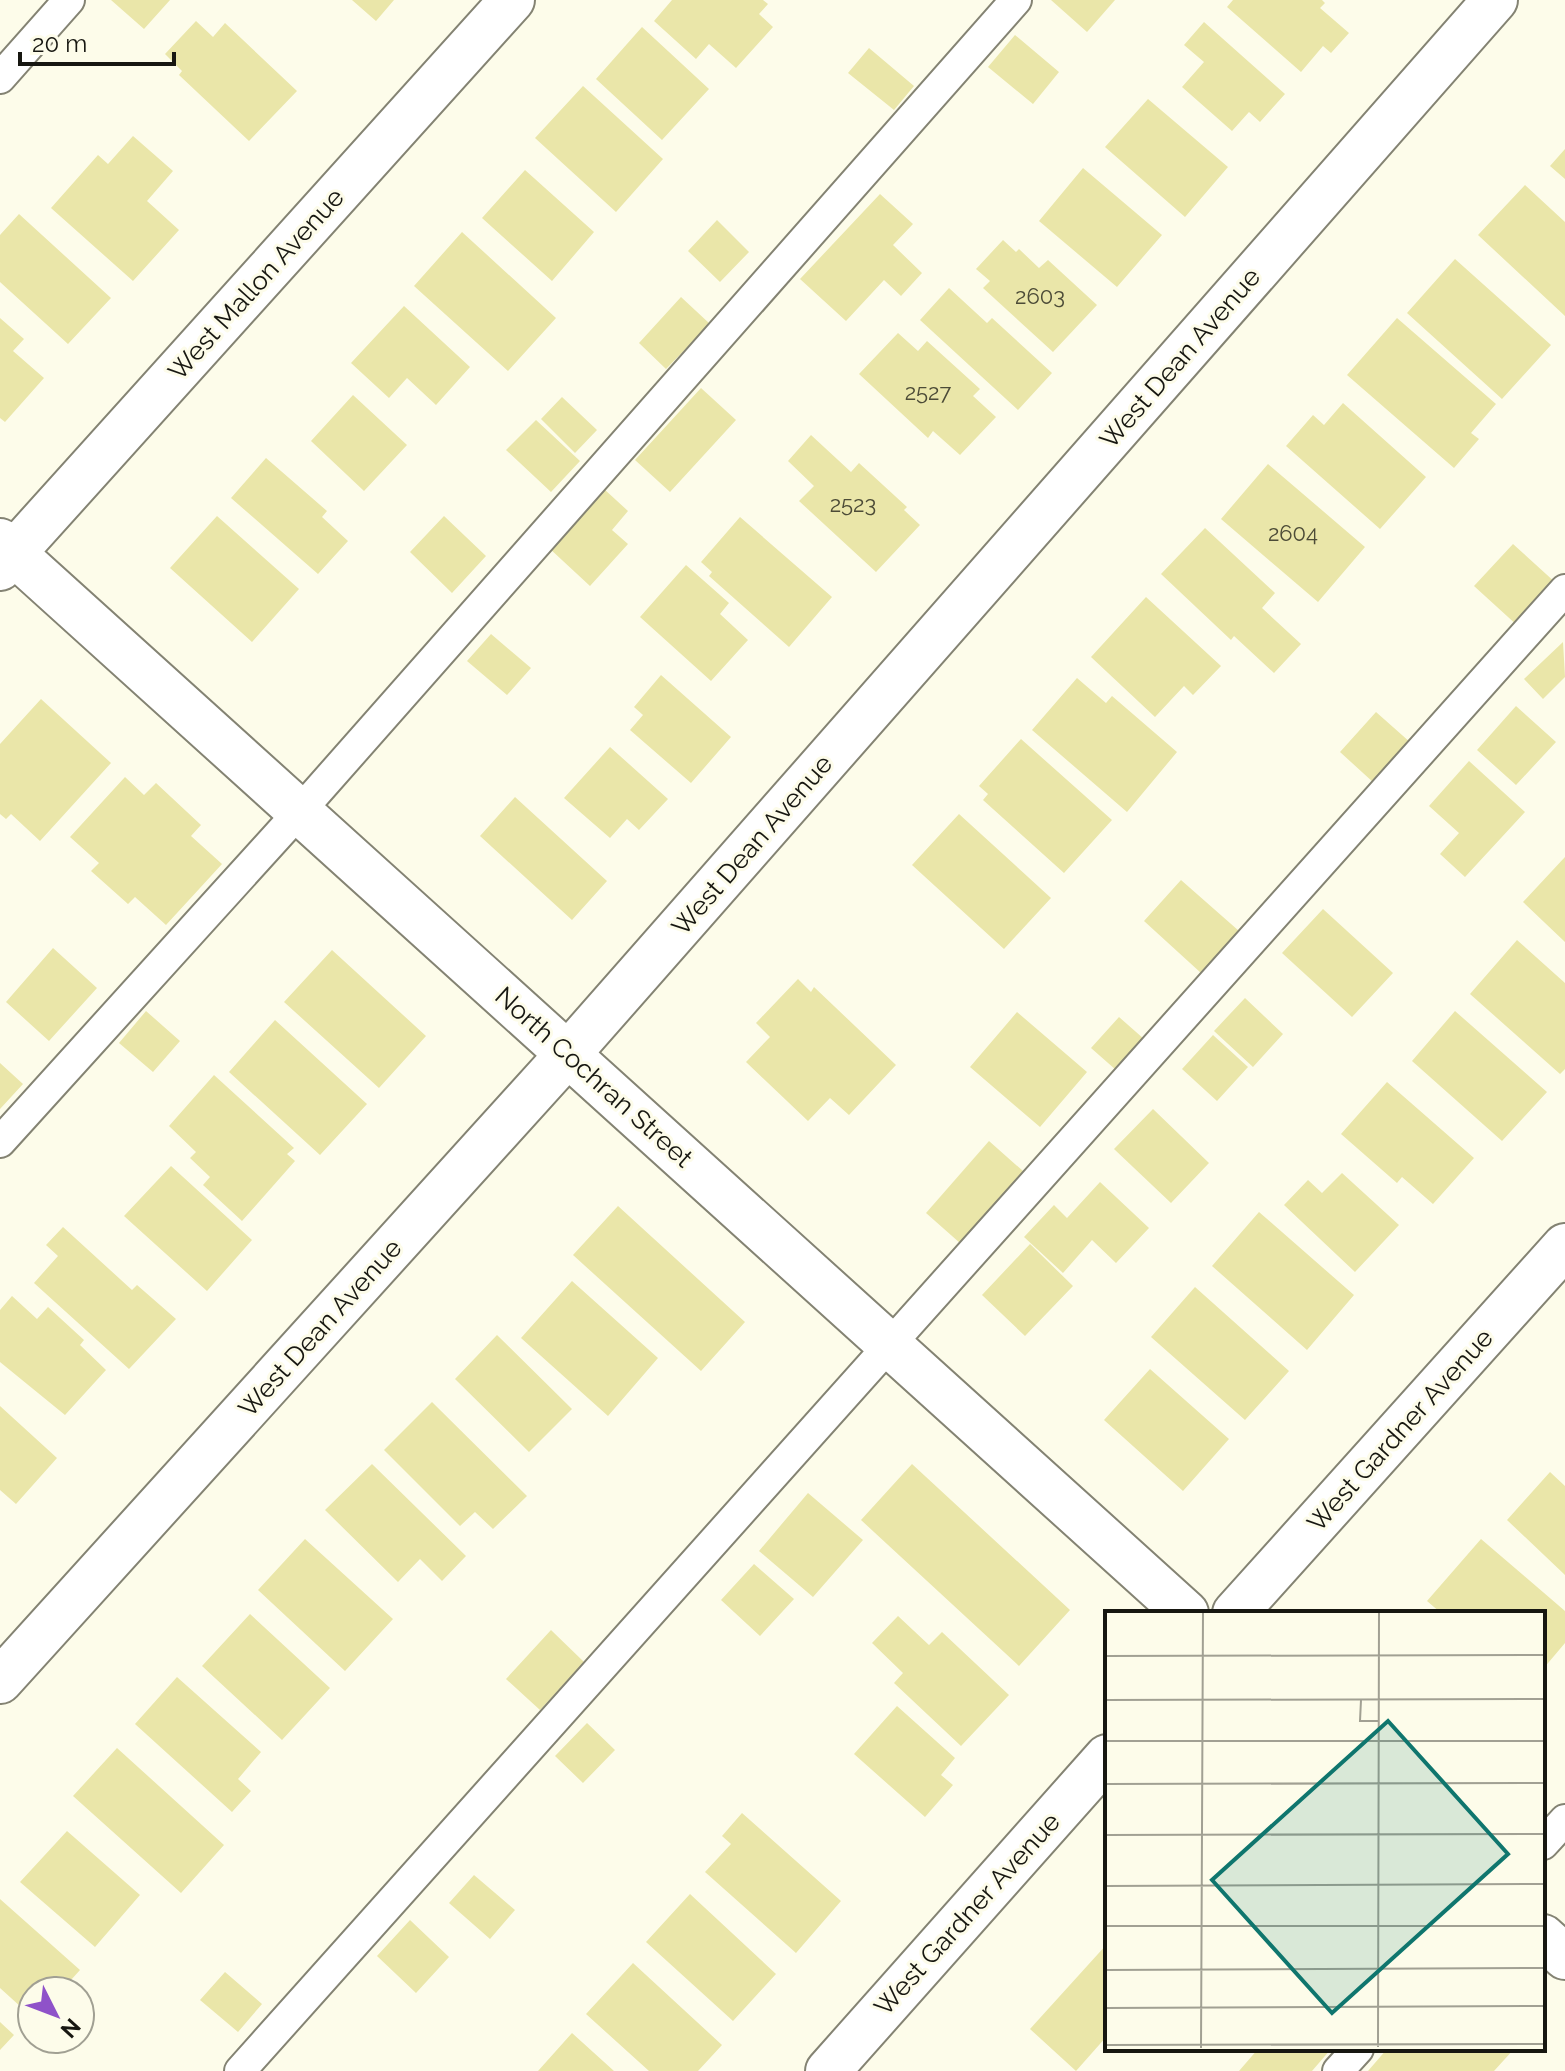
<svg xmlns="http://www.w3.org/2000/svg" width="1565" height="2071" font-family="Raleway,sans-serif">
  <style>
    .building { fill: #eae6a9 }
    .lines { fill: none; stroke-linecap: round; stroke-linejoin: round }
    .service-casing { stroke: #848373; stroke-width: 34 }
    .minor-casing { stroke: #848373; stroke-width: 48 }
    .service { stroke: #fff; stroke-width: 30 }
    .minor { stroke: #fff; stroke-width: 44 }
    .labels { text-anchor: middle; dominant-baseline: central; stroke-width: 6; stroke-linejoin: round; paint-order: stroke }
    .number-label { font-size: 22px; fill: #4c4b37 }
    .street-label { font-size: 26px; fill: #171711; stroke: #fdfcea }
    .inset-road { fill: none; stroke: #a1a093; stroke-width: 2 }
    .view { fill: #0f766e; fill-opacity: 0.15; stroke: #0f766e; stroke-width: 4 }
    .inset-edge { fill: none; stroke: #171711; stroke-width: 4 }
  </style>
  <rect width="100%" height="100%" fill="#fdfcea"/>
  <!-- building -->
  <path class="building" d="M111,0H170L144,29Z
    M352,0H394L376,21Z
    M672,0H763L768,4L759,14L773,27L736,68L709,44L696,59L654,21Z
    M1051,0H1115L1087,32Z
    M1233,0H1322L1325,3L1320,8L1349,33L1331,53L1323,46L1301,72L1227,7Z
    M196,21L213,37L225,23L297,91L249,141L179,75L182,71L165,54Z
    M1204,22L1285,94L1260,122L1249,112L1232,131L1182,87L1204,62L1184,45Z
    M642,27L709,89L662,140L596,79Z
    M1015,35L1059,72L1033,104L988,67Z
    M869,48L914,86L894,110L848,73Z
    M583,86L663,159L616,212L535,138Z
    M1148,99L1228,167L1185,217L1105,147Z
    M133,136L173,171L147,201L179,230L133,281L51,208L98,155L108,164Z
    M1565,149V179L1550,166Z
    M1083,168L1162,235L1117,287L1039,221Z
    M525,170L594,232L552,281L482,218Z
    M1525,185L1565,222V316L1478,235Z
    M880,194L913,224L893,245L922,273L901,296L884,280L846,321L800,279Z
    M19,214L111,298L68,344L0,282V235Z
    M717,220L749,252L720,282L688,251Z
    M462,232L556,318L508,371L414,286Z
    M1003,240L1016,252L1019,249L1039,268L1048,260L1097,305L1053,352L983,288L990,281L976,269Z
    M1455,259L1551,345L1502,399L1407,313Z
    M949,288L987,323L992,318L1052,373L1018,410L920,320Z
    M681,297L710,324L666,369L639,343Z
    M404,306L470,367L436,405L407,378L389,398L351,363Z
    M0,318L24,339L13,351L44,378L5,422L0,418Z
    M1397,318L1496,404L1471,433L1479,439L1454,468L1347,375Z
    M898,333L918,351L927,341L980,389L973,396L996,417L960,455L933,431L928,438L859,374Z
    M701,388L736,420L670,492L635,460Z
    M353,395L407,445L364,491L311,441Z
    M562,397L597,430L575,453L541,419Z
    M1343,403L1426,477L1380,529L1286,446L1313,415L1324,425Z
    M536,420L580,461L551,492L506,450Z
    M811,435L851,472L859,463L907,507L904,510L920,525L876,572L799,501L814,486L788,461Z
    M266,458L327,511L322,517L348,541L318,574L231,498Z
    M1268,464L1365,547L1318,602L1221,519Z
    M604,489L628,511L612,530L628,544L590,586L549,548Z
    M217,516L299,589L252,642L170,568Z
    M444,516L486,556L452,593L410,552Z
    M740,517L832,597L789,647L709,576L712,572L701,562Z
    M1205,528L1275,593L1262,608L1301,644L1274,673L1234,636L1231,640L1161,574Z
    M1513,544L1557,584L1519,627L1474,586Z
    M686,565L729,603L720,614L748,640L711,681L640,617Z
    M1146,597L1221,666L1193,695L1184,686L1155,717L1091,657Z
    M491,634L531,668L507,695L467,661Z
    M1563,642L1565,677L1543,699L1524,679Z
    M661,675L731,737L691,783L630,730L643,715L634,707Z
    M1077,678L1106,703L1112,696L1177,752L1127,812L1032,730Z
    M41,699L111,763L40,841L11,814L6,819L0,814V744Z
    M1516,706L1556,742L1516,785L1477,750Z
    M1376,712L1411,743L1374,783L1340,752Z
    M1021,739L1112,820L1064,873L983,800L988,794L979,786Z
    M610,747L668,799L639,830L627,819L610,838L564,798Z
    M1469,761L1525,812L1465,877L1440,854L1459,833L1429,806Z
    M125,777L144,795L156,783L201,825L191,836L222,864L166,925L135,897L128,904L91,871L99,863L70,837Z
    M515,797L607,881L572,920L480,836Z
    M959,814L1051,898L1004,949L912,865Z
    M1565,857V942L1523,902Z
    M1181,880L1239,931L1201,973L1144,921Z
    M1323,909L1393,973L1352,1017L1282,953Z
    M1517,940L1565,983V1069L1560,1074L1470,994Z
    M53,948L97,988L49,1041L6,1002Z
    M332,950L426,1036L379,1088L284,1002Z
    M798,979L811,992L814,987L896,1065L849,1115L830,1098L808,1121L746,1062L770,1037L756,1023Z
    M1245,998L1283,1034L1253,1067L1214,1031Z
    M146,1011L180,1041L153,1072L119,1043Z
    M1455,1011L1547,1092L1502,1141L1412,1061Z
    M1017,1012L1087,1072L1040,1127L970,1067Z
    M1119,1017L1144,1039L1116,1070L1091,1048Z
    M275,1020L367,1104L320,1155L229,1072Z
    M1213,1035L1248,1067L1217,1101L1182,1069Z
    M0,1063L23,1084L0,1109Z
    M214,1075L294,1148L287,1154L295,1161L242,1221L203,1185L210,1177L190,1158L196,1152L169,1126Z
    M1387,1082L1474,1158L1433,1204L1402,1177L1397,1183L1341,1134Z
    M1153,1109L1209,1163L1171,1203L1114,1149Z
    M989,1141L1032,1179L969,1251L926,1213Z
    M171,1166L252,1240L207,1291L124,1216Z
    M1342,1173L1399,1225L1355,1272L1284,1205L1308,1180L1322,1193Z
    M1100,1182L1149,1228L1116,1263L1092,1240L1063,1273L1024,1237L1054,1205L1067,1218Z
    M618,1206L745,1322L701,1371L573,1255Z
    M1259,1212L1354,1295L1307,1350L1212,1266Z
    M63,1227L132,1290L137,1285L176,1319L129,1369L34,1283L58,1256L46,1245Z
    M1030,1244L1073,1286L1025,1336L982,1295Z
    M572,1281L658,1358L608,1416L521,1338Z
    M1195,1287L1289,1371L1245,1420L1151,1337Z
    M12,1296L37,1319L48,1307L84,1340L80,1345L106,1370L65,1415L0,1362V1310Z
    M497,1335L572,1409L529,1452L455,1379Z
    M1150,1369L1229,1439L1183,1491L1104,1420Z
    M432,1402L527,1496L493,1529L475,1512L460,1526L384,1450Z
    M0,1406L57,1458L16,1504L0,1490Z
    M372,1464L466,1556L442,1581L420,1559L398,1582L325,1510Z
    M912,1464L1070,1610L1019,1666L861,1520Z
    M1550,1472L1565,1486V1575L1507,1520Z
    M808,1493L863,1540L813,1597L759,1551Z
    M305,1539L393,1619L345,1671L258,1590Z
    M1481,1539L1565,1611V1643L1543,1669V1613H1441L1427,1601Z
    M754,1564L794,1599L760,1636L721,1600Z
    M250,1614L330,1688L282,1740L202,1666Z
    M898,1616L929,1645L942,1632L1009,1695L961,1746L894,1683L903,1673L872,1643Z
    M551,1630L584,1662L540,1710L506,1679Z
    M177,1677L261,1752L238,1779L251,1791L232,1812L135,1724Z
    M897,1706L955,1758L941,1775L953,1785L925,1817L854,1754Z
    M587,1723L615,1750L583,1783L555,1756Z
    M117,1748L224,1845L181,1893L73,1796Z
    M742,1813L841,1901L796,1953L705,1872L731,1844L722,1836Z
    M67,1831L140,1895L95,1947L20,1882Z
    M474,1875L515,1910L490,1939L449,1903Z
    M690,1894L776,1974L733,2021L646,1942Z
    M0,1899L80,1970L61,1991H32V2017L0,1988Z
    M410,1920L449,1957L416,1993L377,1956Z
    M1107,1944V2036L1076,2071L1030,2029Z
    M633,1963L722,2045L698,2071H649L586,2014Z
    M225,1972L262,2004L238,2032L200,2000Z
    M0,2022L14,2035L0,2050Z
    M572,2033L614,2071H538Z
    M1258,2049H1331L1312,2071H1239Z
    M1387,2049H1514L1494,2071H1368Z"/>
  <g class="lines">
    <defs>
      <path id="service" d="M0,78L69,0
        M0,1142L300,811L1016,0
        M1543,1844L1565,1820
        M240,2071L1565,590
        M1338,2071L1358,2049"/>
      <path id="minor" d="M0,541L1186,1613
        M0,568L512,0
        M1235,1613L1565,1246
        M0,1681L568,1054L1495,0
        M1543,1937L1565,1957
        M828,2071L1107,1757"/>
    </defs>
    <!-- service casing -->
    <use href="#service" class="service-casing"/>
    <!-- minor casing -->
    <use href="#minor" class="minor-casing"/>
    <!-- service -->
    <use href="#service" class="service"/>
    <!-- minor -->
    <use href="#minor" class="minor"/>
  </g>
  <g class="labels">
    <!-- number labels -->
    <g class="number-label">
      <text x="1040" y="296">2603</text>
      <text x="928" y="392">2527</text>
      <text x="853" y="504">2523</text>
      <text x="1293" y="533">2604</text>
    </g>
    <!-- street labels -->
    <g class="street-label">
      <text transform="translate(256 284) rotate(-48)">West Mallon Avenue</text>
      <text transform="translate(1180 358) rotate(-49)">West Dean Avenue</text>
      <text transform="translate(752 845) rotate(-49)">West Dean Avenue</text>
      <text transform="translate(594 1077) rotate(42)">North Cochran Street</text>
      <text transform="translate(320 1328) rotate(-48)">West Dean Avenue</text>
      <text transform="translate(1400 1430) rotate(-48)">West Gardner Avenue</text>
      <text transform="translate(967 1914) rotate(-48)">West Gardner Avenue</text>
    </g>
  </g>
  <!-- overview -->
  <g transform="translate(1105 1611)">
    <rect width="440" height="440" fill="#fdfcea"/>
    <path class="inset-road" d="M0,1L440,0M0,45L440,44M0,89L440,88M256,89L255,110H274M0,130H440M0,173L440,172M0,224L440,223M0,275L440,273M0,315H440M0,359L440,357M0,397L440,395M0,434L440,433M273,436L274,0M96,437L98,0"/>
    <path class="view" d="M283,110L403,243L227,402L107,269Z"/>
    <rect width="440" height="440" class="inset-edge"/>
  </g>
  <!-- north arrow -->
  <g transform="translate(56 2015) rotate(132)"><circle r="38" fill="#fdfcea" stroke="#a1a093" stroke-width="2"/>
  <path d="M0-6L14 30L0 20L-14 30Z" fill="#8f52c9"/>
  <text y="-12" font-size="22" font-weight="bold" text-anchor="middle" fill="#171711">N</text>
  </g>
  <!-- scale -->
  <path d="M20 52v12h154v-12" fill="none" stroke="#171711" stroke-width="4"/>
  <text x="32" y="52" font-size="24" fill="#171711" stroke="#fdfcea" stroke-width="6" paint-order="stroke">20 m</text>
</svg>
